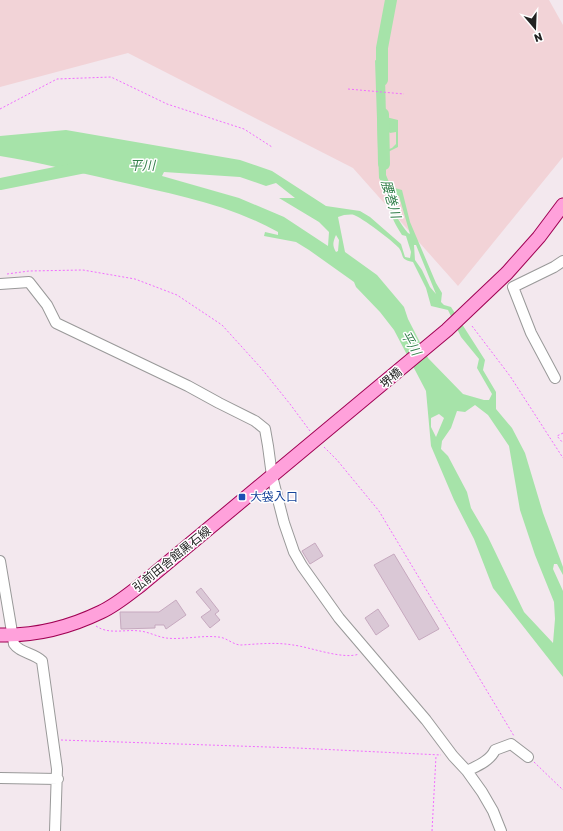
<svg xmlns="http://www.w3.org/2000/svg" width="563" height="831" font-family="Rubik,'Noto Sans JP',sans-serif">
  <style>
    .farmland { fill: #f2d3d7 }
    .water { fill: #a6e3a9; fill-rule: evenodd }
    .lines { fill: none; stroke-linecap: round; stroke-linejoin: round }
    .river { stroke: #a6e3a9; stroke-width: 12 }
    .building { fill: #dac8d6; stroke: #c6a9bf }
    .minor-casing { stroke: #999; stroke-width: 12 }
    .major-casing { stroke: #a00053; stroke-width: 15 }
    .path { stroke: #f26dff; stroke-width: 1; stroke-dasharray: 2 2; stroke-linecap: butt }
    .minor { stroke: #fff; stroke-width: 10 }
    .major { stroke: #ffa1db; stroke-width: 13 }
    .transit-dot { fill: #1a4fb4; stroke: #fff; stroke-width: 1.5 }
    .labels { text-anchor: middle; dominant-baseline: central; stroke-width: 3; stroke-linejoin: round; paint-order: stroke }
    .street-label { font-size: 12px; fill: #222; stroke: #fff }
    .transit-label { font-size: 12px; fill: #164399; stroke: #fff; text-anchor: start }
    .water-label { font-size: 13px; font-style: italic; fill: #337f4b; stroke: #fff }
  </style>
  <rect width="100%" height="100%" fill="#f3e8ee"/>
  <!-- farmland -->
  <path class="farmland" d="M0,0H549L563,25V157L458,286L353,168L128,53L0,87Z"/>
  <!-- water -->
  <path class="water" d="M375,60L388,67L385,76L386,117L398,120V147L386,153V175L391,187L402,190L410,222L436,283L442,293L441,302L444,305L451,307L485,360L483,370L496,392V409L512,428L525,453L543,513L563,567V575L557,564H554L553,569L563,591V677L493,588L474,539L454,500L431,446L426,391L394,330L380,312L356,287L354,282L309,250L296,242L264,236L265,232L278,235V232C228,204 172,194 116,181C77,172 39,162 0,156V136L66,130L240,160L272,171L326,206L360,211L370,217L401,244L405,257L410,258L411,252L406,236L402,235C395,224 388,213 391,200L379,178ZM385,128L390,133L396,132V144L392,148L386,150L382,146L381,132ZM164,172L240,177L266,186L276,183L295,198H279L319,222L329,232L328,246L284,217L239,198L162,176ZM396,196H399L410,234L408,233C400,223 390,210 396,196ZM344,215C347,215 351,214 354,215C361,217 394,242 399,248C405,257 399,259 413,262L426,288L431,306L448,310L461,337L479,359L477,368L492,394L489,400H484L463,394L428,358L408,319L404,307L377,275L345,252L338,217ZM336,235L339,240L338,251L336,252C332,245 333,242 336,235ZM414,245H416L436,294L430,287L422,270L415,260ZM475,405L488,415L509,446L520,510L535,555L554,602L555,619L553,643L524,612L488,537L471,508L467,492L448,456L441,449L442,441L451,428L457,411L465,412ZM439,414L444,418L436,437L431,427V418Z"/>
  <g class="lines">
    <!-- river -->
    <path class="river" d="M382,80V48L391,0
      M383,114L384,164
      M0,184L85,167"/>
  </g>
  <!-- building -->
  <path class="building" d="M315,543L323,556L310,564L302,551Z
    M394,554L439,629L419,640L374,565Z
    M201,588L219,611L215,614L220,620L210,628L201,617L211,610L196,592Z
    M176,600L186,615L166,629L164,625H155V628L121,629L120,612H159Z
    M378,609L389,626L376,635L365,618Z"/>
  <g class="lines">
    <defs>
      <path id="minor" d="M0,284L29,282L47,305L56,323L188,386L219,403L255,421L265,429L268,446L272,476L284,523L294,552L302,566L339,618L426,720L453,756L467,771L482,792L493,811L501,831
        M555,378L531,333L513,287L554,267L563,261
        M0,561L14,644C20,653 34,653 42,661L57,769L55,831
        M467,771C477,766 490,761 495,750L511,744L528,757
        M0,778L58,779"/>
      <path id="major" d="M0,635C35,636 70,627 101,612C116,605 129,594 142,584L447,330L507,273L539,237L563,205"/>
    </defs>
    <!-- minor casing -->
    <use href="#minor" class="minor-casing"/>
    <!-- major casing -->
    <use href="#major" class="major-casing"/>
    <!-- path -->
    <path class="path" d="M348,89L404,94
      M0,109L57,79L111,77L167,104L244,129L272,147
      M7,274L29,271L83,270L135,279L177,295L222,325L261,368L290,404L310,431
      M472,326L510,376L563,458
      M563,433L557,436L563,443
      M324,447L337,460L379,511L514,736
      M96,626C109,635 125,629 140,631C149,632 158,637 166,638C182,640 202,635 218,637C226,637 233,645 241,645C258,644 275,642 293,645C310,647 343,660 359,654
      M61,740L297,748L441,755
      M534,762L563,790
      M432,831L436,756"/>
    <!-- minor -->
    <use href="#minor" class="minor"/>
    <!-- major -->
    <use href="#major" class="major"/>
  </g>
  <!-- markers -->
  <rect class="transit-dot" x="238" y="493" width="8" height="8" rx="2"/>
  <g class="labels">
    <!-- street labels -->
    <g class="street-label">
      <text transform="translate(391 378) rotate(-40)">堺橋</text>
      <text transform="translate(172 559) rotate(-39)">弘前田舎館黒石線</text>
    </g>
    <!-- transit labels -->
    <g class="transit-label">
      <text x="250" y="497">大袋入口</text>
    </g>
    <!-- water labels -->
    <g class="water-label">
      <text x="142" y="165">平川</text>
      <text transform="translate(391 199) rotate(74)">腰巻川</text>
      <text transform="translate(411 343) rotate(60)">平川</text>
    </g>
  </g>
  <!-- north arrow -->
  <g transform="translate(535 28) rotate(161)" stroke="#ffffff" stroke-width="3" paint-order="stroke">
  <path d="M0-3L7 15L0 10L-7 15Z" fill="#222222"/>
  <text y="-6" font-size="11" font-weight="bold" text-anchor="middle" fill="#222222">N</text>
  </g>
</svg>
